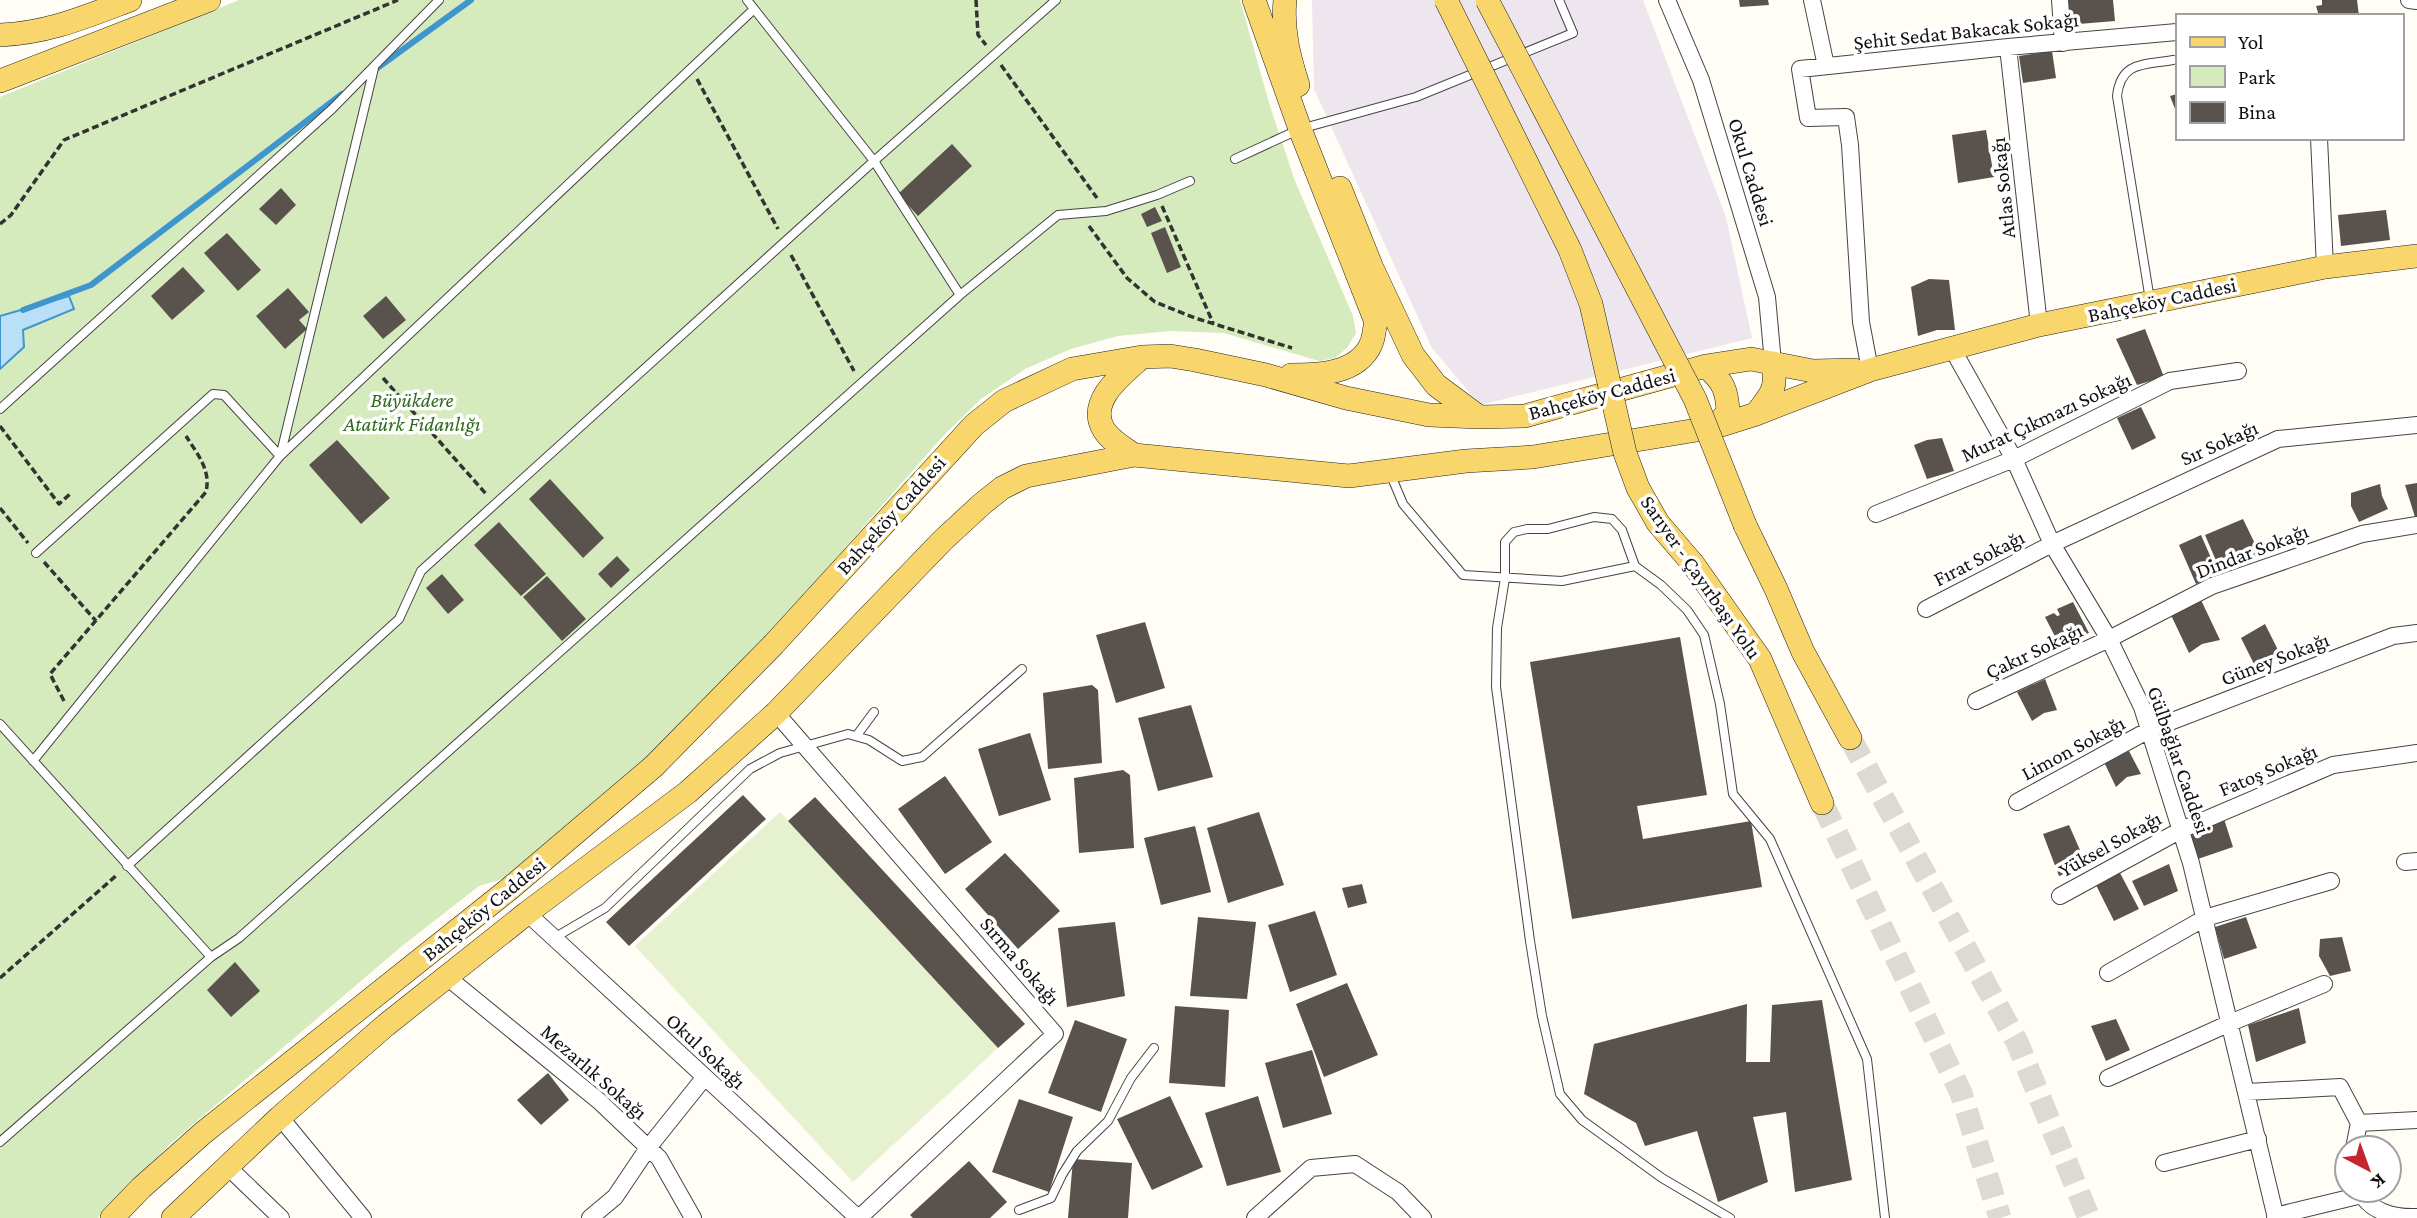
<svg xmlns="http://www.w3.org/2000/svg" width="2417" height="1218" font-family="'Crimson Pro',serif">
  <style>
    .industrial { fill: #eee6ef }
    .green { fill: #d5ebbd }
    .pitch { fill: #e6f2cf }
    .water { fill: #b9e0f7; stroke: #3f96cf; stroke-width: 2 }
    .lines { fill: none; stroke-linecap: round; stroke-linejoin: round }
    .stream { stroke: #3f96cf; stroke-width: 6 }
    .building { fill: #5a524d }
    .primary-tunnel { stroke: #dbdad3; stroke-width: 23; stroke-dasharray: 23 11; stroke-linecap: butt }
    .lane-casing { stroke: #444; stroke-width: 10 }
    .street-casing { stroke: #444; stroke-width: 18 }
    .primary-casing { stroke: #222; stroke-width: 24 }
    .path { stroke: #333; stroke-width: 3.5; stroke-dasharray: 7 3.5; stroke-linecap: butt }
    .lane { stroke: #fff; stroke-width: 8 }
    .street { stroke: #fff; stroke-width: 16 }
    .primary { stroke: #f9d66b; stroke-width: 23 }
    .primary-bridge-casing { stroke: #222; stroke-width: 24; stroke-linecap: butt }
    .primary-bridge { stroke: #f9d66b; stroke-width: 23 }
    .labels { text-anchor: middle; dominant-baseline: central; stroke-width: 7; stroke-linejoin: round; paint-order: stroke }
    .street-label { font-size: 21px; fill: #111; stroke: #fff }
    .park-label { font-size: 21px; font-style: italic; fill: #2f6b1f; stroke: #fff }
  </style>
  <rect width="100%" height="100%" fill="#fffdf5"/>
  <!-- industrial -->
  <path class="industrial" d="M1312,0H1643L1726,217L1752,338L1480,405L1432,348L1314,89Z"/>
  <!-- green -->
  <path class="green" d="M239,0H1240L1270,106L1295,181L1353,316L1356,333L1347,348L1335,358L1319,361L1224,333L1171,331L1118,336L1071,349L1025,369L981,399L944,435L747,659L641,763L510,877L479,886L402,946L170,1144L98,1218H0V97Z"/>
  <!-- pitch -->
  <path class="pitch" d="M780,812L998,1048L853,1182L635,946Z"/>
  <!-- water -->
  <path class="water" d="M69,296L74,309L23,330L24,347L0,369V316Z"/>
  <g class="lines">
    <!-- stream -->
    <path class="stream" d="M376,69L471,0
      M23,310L91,285L342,94"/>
  </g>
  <!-- building -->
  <path class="building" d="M1739,0H1768L1769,5L1740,7Z
    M2065,0H2113L2115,21L2067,25Z
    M2322,0H2357L2359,16H2319L2316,6L2322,5Z
    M2052,51L2056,78L2023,83L2019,56Z
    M2177,94V114L2170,96Z
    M1986,130L1994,177L1958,183L1952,135Z
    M952,144L972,166L918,216L898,194Z
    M281,188L296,205L276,225L259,209Z
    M1155,207L1162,221L1147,227L1141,214Z
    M2386,210L2390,240L2341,246L2338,215Z
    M1165,227L1181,267L1167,273L1151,233Z
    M227,233L261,270L238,291L204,253Z
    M183,267L205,291L172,320L151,296Z
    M1929,279L1949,280L1955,330H1937L1918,336L1911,287Z
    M288,288L309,312L299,320L307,329L285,349L256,316Z
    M386,296L406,320L383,339L363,316Z
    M2145,329L2164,377L2137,385L2116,339Z
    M2141,407L2156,438L2132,450L2117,418Z
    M1942,438L1954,471L1927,479L1914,445L1927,440Z
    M337,440L390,498L361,524L309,465Z
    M550,479L604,538L583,558L529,499Z
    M2417,483V517H2415L2405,485Z
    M2380,484L2382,496L2388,509L2359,522L2351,506V493Z
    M2243,519L2260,554L2220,570L2205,535Z
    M499,522L546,574L521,596L474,545Z
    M2201,535L2218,574L2196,584L2179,545Z
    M617,556L630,570L611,588L598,574Z
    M442,574L464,600L448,614L426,588Z
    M547,576L586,619L562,641L523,597Z
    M2201,600L2220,640L2202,644L2189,653L2170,613Z
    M2073,602L2089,633L2060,646L2045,617L2054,613L2057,616L2060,615L2057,609Z
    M1145,622L1165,688L1116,703L1096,635Z
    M2265,624L2281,656L2255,666L2241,638Z
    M1680,637L1707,795L1637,806L1643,839L1751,821L1762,887L1572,919L1530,662Z
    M2045,679L2057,710L2044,713L2032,721L2017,692Z
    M1092,685L1098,690L1102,763L1048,769L1043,693Z
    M1191,705L1213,777L1158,791L1138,718Z
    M1030,733L1051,800L999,816L978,749Z
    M2129,751L2141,774L2127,777L2116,787L2104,762Z
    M1123,770L1130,775L1134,848L1079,853L1074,778Z
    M945,776L992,842L945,874L898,809Z
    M743,795L766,819L629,946L606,922Z
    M815,797L1025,1024L998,1048L788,821Z
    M1259,812L1284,885L1228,903L1207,828Z
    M2224,819L2233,847L2195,860L2186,832Z
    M2069,825L2087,866L2059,876L2043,834Z
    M1195,826L1211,892L1161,905L1144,838Z
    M1005,853L1060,911L1018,949L965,889Z
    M2169,864L2178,891L2144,906L2132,881Z
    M2120,873L2139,909L2114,921L2096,885Z
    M1362,884L1367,903L1348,908L1342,888Z
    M1315,911L1337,975L1290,992L1268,925Z
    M1198,917L1256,922L1247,999L1190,996Z
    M2246,917L2257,948L2224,959L2215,927Z
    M1115,922L1125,996L1067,1007L1058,928Z
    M2342,937L2351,971L2330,976L2319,956L2320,939Z
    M235,962L260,991L231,1017L207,990Z
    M1347,983L1378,1055L1324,1077L1296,1004Z
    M1822,1000L1852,1180L1795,1192L1786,1112L1753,1117L1768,1182L1718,1202L1697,1131L1645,1146L1636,1123L1584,1094L1594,1044L1747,1004L1746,1062H1770L1772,1005Z
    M1175,1006L1229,1010L1225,1087L1169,1083Z
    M2299,1008L2306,1043L2256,1062L2248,1025Z
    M2116,1019L2130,1050L2106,1061L2091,1026Z
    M1075,1020L1127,1039L1101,1112L1048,1093Z
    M1312,1050L1332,1114L1283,1128L1265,1063Z
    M548,1073L569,1100L541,1125L517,1100Z
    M1170,1096L1203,1167L1152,1190L1117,1119Z
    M1258,1096L1281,1172L1227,1186L1205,1113Z
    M1019,1099L1073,1117L1049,1192L992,1172Z
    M1073,1159L1132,1163L1128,1218H1068Z
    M969,1161L1007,1202L990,1218H913L910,1215Z"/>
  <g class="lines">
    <!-- primary-tunnel -->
    <path class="primary-tunnel" d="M1850,738L2017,1042L2089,1218
      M1822,803L1961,1093L2000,1218"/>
    <defs>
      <path id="lane" d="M1235,159L1300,129L1416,97L1573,33L1559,0
        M960,295L1058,215L1106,211L1157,195L1190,181
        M2150,300L2117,96C2121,61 2144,65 2173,60
        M0,409L332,109L439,0
        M281,453L374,68
        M1390,473L1403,504L1463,575L1562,581L1635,566L1661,585L1687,610L1704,635L1720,704L1733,794L1770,839L1867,1059L1885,1218
        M36,553L213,394L224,395L280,456
        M1635,566L1622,530L1612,519L1594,517L1548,529H1527L1514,532L1505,542V578L1497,628L1496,687L1530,941L1542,1016L1560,1094L1582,1120L1662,1178L1730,1218
        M0,724L211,957L239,938L960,295L874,161L747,0
        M857,735L874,712
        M33,761L280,456L753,10
        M127,866L399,619L421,571L874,161L1056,0
        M554,938L605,908L750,769L780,753L848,734L869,740L902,761L922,757L1022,669
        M0,1142L211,957
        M1019,1210L1051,1198L1062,1175L1077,1151L1108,1121L1131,1078L1154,1048"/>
      <path id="street" d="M1667,0L1701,80L1767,297L1773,363
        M1812,0L1826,66
        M2060,0L2063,43
        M2409,0L2417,1
        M2008,47L2039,325
        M2319,138L2325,267
        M1953,350L2014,459L2052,544L2109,639L2142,707L2191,863L2276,1218
        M1870,370L1861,322L1850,145L1846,117L1808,118L1800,69L2008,47L2177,32
        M1876,514L2014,459L2170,381L2238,371
        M1926,609L2052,544L2278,439L2417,425
        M1976,701L2109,639L2212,586L2362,534L2417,525
        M776,713L1055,1034L859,1218
        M2017,802L2149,730L2393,636L2417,633
        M2405,862L2417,861
        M2060,896L2181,830L2333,765L2417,753
        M527,913L858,1218
        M2108,973L2205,918L2331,881
        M447,977L599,1101L659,1158L693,1218
        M2108,1078L2230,1023L2324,984
        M2247,1092L2340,1087L2359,1123
        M280,1117L363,1218
        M2359,1123L2417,1120
        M2354,1148L2359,1123
        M2164,1163L2258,1139
        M227,1166L281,1218
        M2360,1190C2368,1212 2396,1218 2417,1217
        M2275,1216L2362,1195
        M590,1218L615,1197L648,1148L704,1078
        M1255,1218L1311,1168L1355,1164L1398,1192L1423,1218"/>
      <path id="primary" d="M1254,0L1300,129L1376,322C1374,329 1374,338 1371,344C1358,374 1318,375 1291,375
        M1285,0C1282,30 1289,57 1298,85
        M0,35C48,33 85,17 130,0
        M0,81L209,0
        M1340,188L1372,268L1413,355L1436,385L1479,417
        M1706,366C1723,382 1727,389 1728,412L1715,427
        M1756,414C1772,393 1777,390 1773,363
        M1134,455C1124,448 1111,441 1104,430C1086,401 1123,374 1142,357
        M1745,525L1776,589L1803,652L1850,738
        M1693,564L1760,659L1822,803
        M112,1218L141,1188L203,1133L508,890L654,766L774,644L974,425L1004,401L1072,369L1142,357L1170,356L1195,360L1266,375L1346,398L1429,415L1479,417L1525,416L1706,366L1751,359L1813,371L1854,370
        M173,1218L280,1117L386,1025L527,913L688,792L776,713L943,540L982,504L1002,488L1026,476L1134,455L1349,476L1466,461L1533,457L1715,427L1756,414L1870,370L2039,325L2325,267L2417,256"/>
    </defs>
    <!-- lane casing -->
    <use href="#lane" class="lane-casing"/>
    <!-- street casing -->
    <use href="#street" class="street-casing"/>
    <!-- primary casing -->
    <use href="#primary" class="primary-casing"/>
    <!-- path -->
    <path class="path" d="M976,0L978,35L986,45
      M1001,65L1097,198
      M697,79L778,229
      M1162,206L1213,323
      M0,224L11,215L64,140L398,0
      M1089,226L1127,278L1155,302L1195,318L1292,348
      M791,255L854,371
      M383,378L487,495
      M0,426L59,504L70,494
      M0,508L28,543
      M44,562L96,621
      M64,701L50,674L206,492C211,470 198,455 186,436
      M0,978L118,874"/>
    <!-- lane -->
    <use href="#lane" class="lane"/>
    <!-- street -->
    <use href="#street" class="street"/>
    <!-- primary -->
    <use href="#primary" class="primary"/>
    <defs>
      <path id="primary-bridge" d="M1446,0L1570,250L1591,304L1625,453L1638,488L1658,523L1693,564
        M1487,0L1695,399L1745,525"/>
    </defs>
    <!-- primary-bridge casing -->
    <use href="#primary-bridge" class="primary-bridge-casing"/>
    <!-- primary-bridge -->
    <use href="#primary-bridge" class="primary-bridge"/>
  </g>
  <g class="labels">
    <!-- street labels -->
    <g class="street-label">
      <text transform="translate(1966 31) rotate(-6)">Şehit Sedat Bakacak Sokağı</text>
      <text transform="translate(1751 172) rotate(73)">Okul Caddesi</text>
      <text transform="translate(2003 188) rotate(-96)">Atlas Sokağı</text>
      <text transform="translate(2162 300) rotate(-12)">Bahçeköy Caddesi</text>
      <text transform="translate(1602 394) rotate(-15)">Bahçeköy Caddesi</text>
      <text transform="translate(2046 417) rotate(-25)">Murat Çıkmazı Sokağı</text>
      <text transform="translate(2219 443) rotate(-24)">Sır Sokağı</text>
      <text transform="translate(891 515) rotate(-48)">Bahçeköy Caddesi</text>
      <text transform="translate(2252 551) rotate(-21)">Dindar Sokağı</text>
      <text transform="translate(1979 558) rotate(-27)">Fırat Sokağı</text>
      <text transform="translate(1701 577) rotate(55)">Sarıyer - Çayırbaşı Yolu</text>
      <text transform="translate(2034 651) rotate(-25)">Çakır Sokağı</text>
      <text transform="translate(2275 659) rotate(-21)">Güney Sokağı</text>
      <text transform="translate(2073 748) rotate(-28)">Limon Sokağı</text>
      <text transform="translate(2179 760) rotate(71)">Gülbağlar Caddesi</text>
      <text transform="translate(2268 770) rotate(-23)">Fatoş Sokağı</text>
      <text transform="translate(2110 844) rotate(-29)">Yüksel Sokağı</text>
      <text transform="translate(484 909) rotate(-39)">Bahçeköy Caddesi</text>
      <text transform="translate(1020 961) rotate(49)">Sırma Sokağı</text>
      <text transform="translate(706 1051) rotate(43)">Okul Sokağı</text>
      <text transform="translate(594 1072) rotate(41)">Mezarlık Sokağı</text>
    </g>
    <!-- park labels -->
    <g class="park-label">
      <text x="412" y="400">Büyükdere<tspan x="412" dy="24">Atatürk Fidanlığı</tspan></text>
    </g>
  </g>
  <!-- legend -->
  <rect x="2176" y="14" width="228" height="126" fill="#ffffff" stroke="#a0a0a0" stroke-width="2"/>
  <rect x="2190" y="37" width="35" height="10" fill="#f9d66b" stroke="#a0a0a0" stroke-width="2"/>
  <text x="2238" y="49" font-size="21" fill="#111111">Yol</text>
  <rect x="2190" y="66" width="35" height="21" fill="#d5ebbd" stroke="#a0a0a0" stroke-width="2"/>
  <text x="2238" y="84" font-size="21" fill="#111111">Park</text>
  <rect x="2190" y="102" width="35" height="21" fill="#5a524d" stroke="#a0a0a0" stroke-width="2"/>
  <text x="2238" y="119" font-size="21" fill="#111111">Bina</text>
  <!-- north arrow -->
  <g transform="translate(2368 1169) rotate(139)"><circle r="33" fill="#ffffff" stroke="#a0a0a0" stroke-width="2"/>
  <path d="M0-5L12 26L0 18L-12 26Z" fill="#c4262e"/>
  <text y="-10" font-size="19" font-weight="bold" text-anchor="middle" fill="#111111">K</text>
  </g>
</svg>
